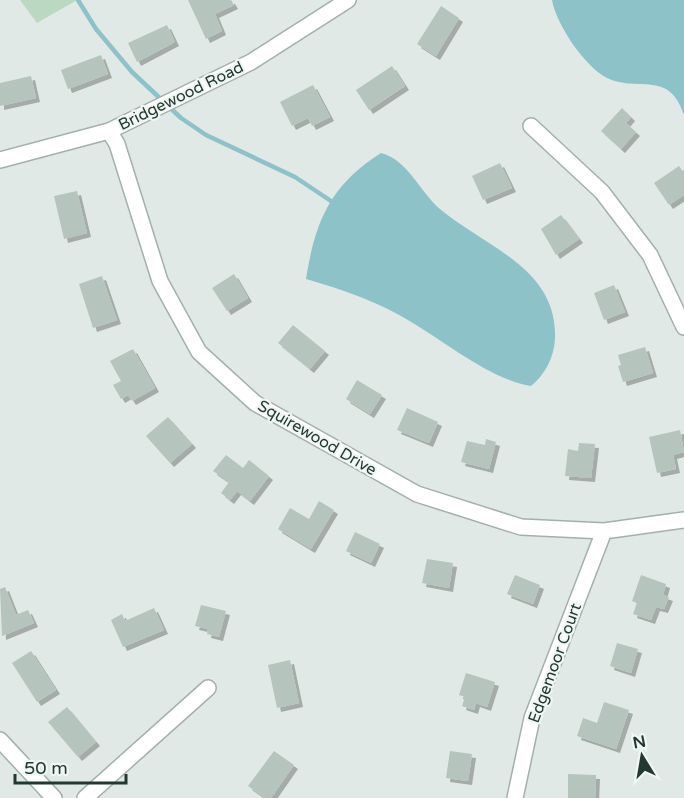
<svg xmlns="http://www.w3.org/2000/svg" width="684" height="798" font-family="'Varela Round',sans-serif">
  <style>
    .green { fill: #bbd8c2 }
    .water { fill: #8ec2c9 }
    .lines { fill: none; stroke-linecap: round; stroke-linejoin: round }
    .stream { stroke: #8ec2c9; stroke-width: 4.5 }
    .building { fill: #b6c4be; filter: url(#shadow) }
    .minor-casing { stroke: #a4b0ab; stroke-width: 18 }
    .minor { stroke: #fff; stroke-width: 15 }
    .labels { text-anchor: middle; dominant-baseline: central; stroke-width: 4.5; stroke-linejoin: round; paint-order: stroke }
    .street-label { font-size: 16px; fill: #233831; stroke: #f0f6f3 }
  </style>
  <defs>
    <filter id="shadow"><feDropShadow dx="4" dy="4" stdDeviation="0" flood-color="#0004"/></filter>
  </defs>
  <rect width="100%" height="100%" fill="#e0e9e5"/>
  <!-- green -->
  <path class="green" d="M20,0H77L37,23Z"/>
  <!-- water -->
  <path class="water" d="M552,0H684V115C669,69 639,93 607,78C585,67 556,24 552,0Z
    M381,153C408,160 420,192 440,209C485,247 558,268 555,339C554,357 545,375 531,386C494,381 446,343 413,323C379,302 344,290 306,279C315,222 330,185 381,153Z"/>
  <g class="lines">
    <!-- stream -->
    <path class="stream" d="M78,0L96,29L132,72L181,118L206,135L295,177L334,203"/>
  </g>
  <!-- building -->
  <path class="building" d="M188,0H231L234,5L215,14L222,31L206,39Z
    M441,6L459,18L436,56L417,44Z
    M167,25L175,42L137,62L128,43Z
    M101,55L108,74L68,89L61,70Z
    M392,66L405,86L369,110L356,90Z
    M31,76L36,98L0,106V83Z
    M313,85L330,117L312,126L308,118L292,126L280,102Z
    M622,108L631,117L626,123L636,132L621,149L601,131Z
    M500,163L512,188L483,200L472,176Z
    M679,166L684,173V195L669,205L654,183Z
    M77,191L87,233L64,239L54,196Z
    M561,215L579,239L556,255L541,229Z
    M234,274L248,298L227,311L212,288Z
    M102,276L117,320L93,328L79,284Z
    M614,285L625,312L604,320L594,293Z
    M293,325L325,351L310,369L278,343Z
    M645,347L653,373L623,382L618,366L621,365L618,355Z
    M133,349L155,388L132,401L128,395L121,399L113,385L121,381L110,361Z
    M357,380L382,395L370,414L346,399Z
    M407,408L438,422L429,443L397,430Z
    M168,417L192,444L170,463L146,436Z
    M680,430L684,452L673,455L676,469L657,473L649,437Z
    M486,439L496,442L489,469L461,462L467,441L485,445Z
    M579,443L595,444L591,478L565,476L568,449L578,451Z
    M226,455L243,468L249,460L269,476L250,501L237,491L230,500L221,493L229,482L213,471Z
    M319,501L334,510L311,549L278,529L290,508L309,519Z
    M355,532L380,544L371,563L346,551Z
    M427,559L453,563L449,588L422,583Z
    M515,575L540,585L533,604L507,594Z
    M641,575L666,584L663,595L669,597L664,609L656,607L651,620L633,614L637,603L632,601Z
    M5,587L16,615L28,610L34,623L2,636L0,589Z
    M201,605L226,611L219,637L207,634L208,629L195,626Z
    M154,608L164,630L123,647L111,620L122,614L125,621Z
    M617,643L638,649L631,673L610,666Z
    M31,651L56,690L37,702L12,663Z
    M290,660L299,703L277,708L268,665Z
    M466,673L495,682L487,707L476,703L474,710L462,706L465,697L459,695Z
    M604,702L629,710L616,749L577,736L583,718L597,723Z
    M67,707L96,742L78,757L48,722Z
    M274,751L294,765L271,798H265L248,786Z
    M450,751L472,754L468,781L446,778Z
    M568,774L596,775L595,798H568Z"/>
  <g class="lines">
    <defs>
      <path id="minor" d="M531,126L602,192L650,255L684,327
        M109,131L117,144L160,281L199,352L255,403L417,494L521,527L604,531L684,520
        M0,160L109,131L251,62L348,0
        M0,740L54,798
        M85,798L208,688
        M515,798L532,718L604,531"/>
    </defs>
    <!-- minor casing -->
    <use href="#minor" class="minor-casing"/>
    <!-- minor -->
    <use href="#minor" class="minor"/>
  </g>
  <g class="labels">
    <!-- street labels -->
    <g class="street-label">
      <text transform="translate(181 96) rotate(-26)">Bridgewood Road</text>
      <text transform="translate(317 438) rotate(30)">Squirewood Drive</text>
      <text transform="translate(555 663) rotate(-70)">Edgemoor Court</text>
    </g>
  </g>
  <!-- north arrow -->
  <g transform="translate(642 756) rotate(349)" stroke="#f0f6f3" stroke-width="4.5" paint-order="stroke">
  <path d="M0-4.5L10 22L0 15L-10 22Z" fill="#233831"/>
  <text y="-9" font-size="16" font-weight="bold" text-anchor="middle" fill="#233831">N</text>
  </g>
  <!-- scale -->
  <path d="M15 774v9h111v-9" fill="none" stroke="#233831" stroke-width="3"/>
  <text x="24" y="774" font-size="18" fill="#233831" stroke="#f0f6f3" stroke-width="4.5" paint-order="stroke">50 m</text>
</svg>
